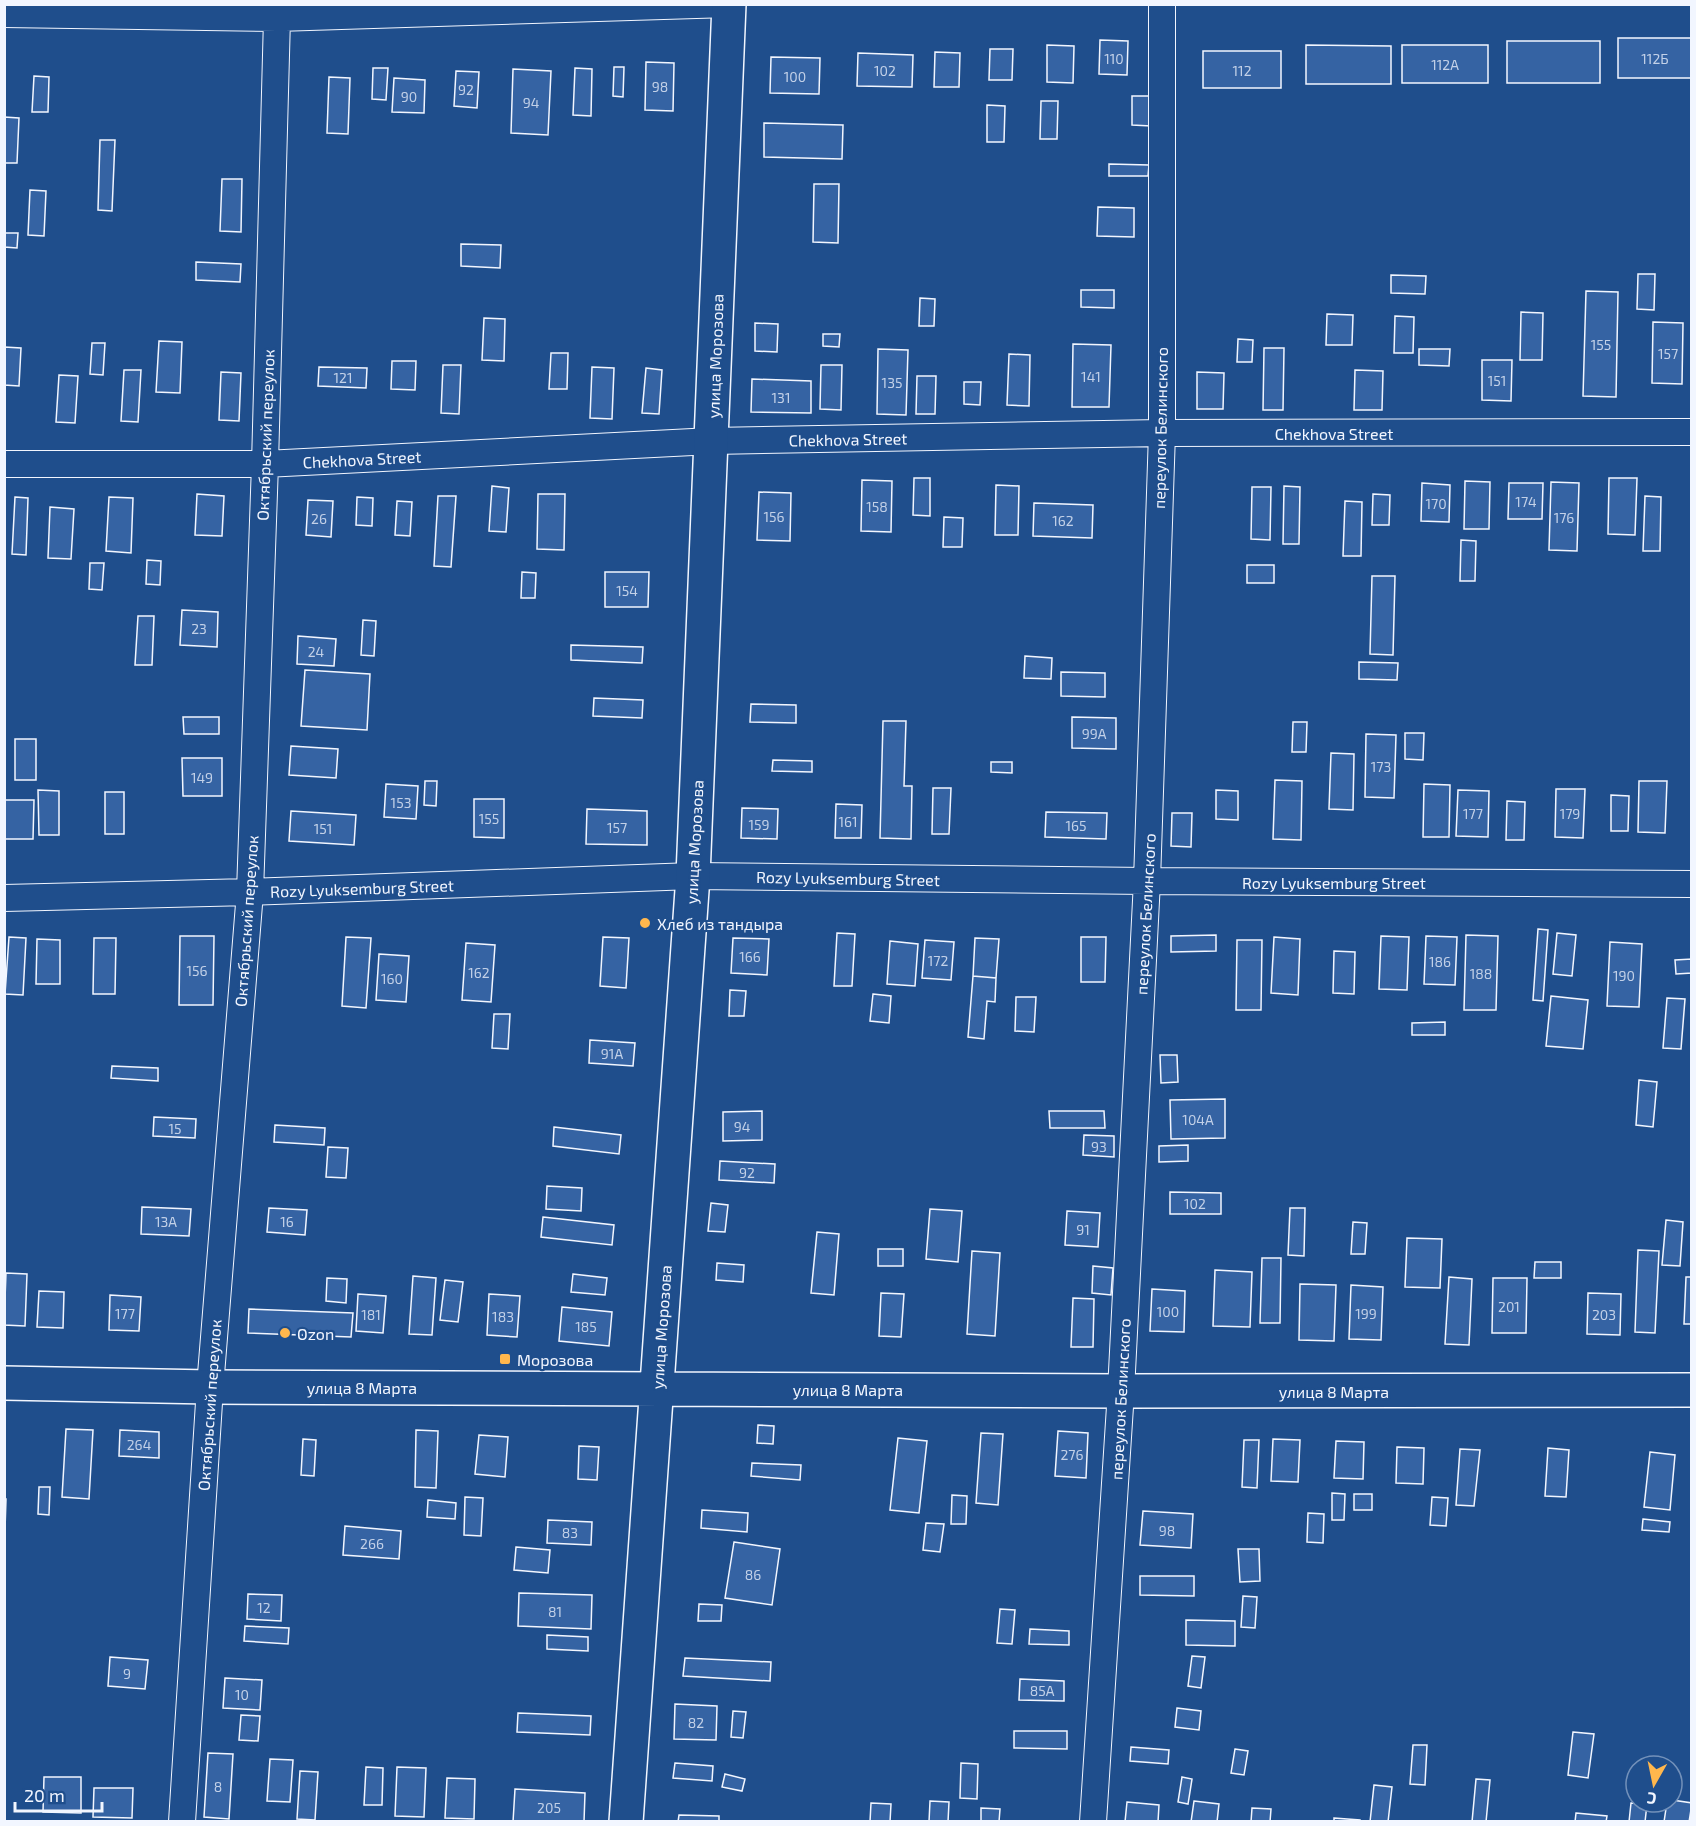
<svg xmlns="http://www.w3.org/2000/svg" width="1696" height="1826" font-family="'Exo 2',sans-serif">
  <style>
    .building { fill: #3563a3; stroke: #f2f6ff; stroke-width: 1.5 }
    .lines { fill: none; stroke-linecap: round; stroke-linejoin: round }
    .street-casing { stroke: #f2f6ff; stroke-width: 28 }
    .secondary-casing { stroke: #f2f6ff; stroke-width: 36 }
    .street { stroke: #1f4e8c; stroke-width: 26 }
    .secondary { stroke: #1f4e8c; stroke-width: 33 }
    .poi-dot { fill: #ffb74d; stroke: #1f4e8c; stroke-width: 2 }
    .labels { text-anchor: middle; dominant-baseline: central; stroke-width: 4.5; stroke-linejoin: round; paint-order: stroke }
    .number-label { font-size: 14px; fill: #c3d1e8 }
    .street-label { font-size: 16px; fill: #f2f6ff; stroke: #1f4e8c }
    .poi-label { font-size: 16px; fill: #f2f6ff; stroke: #1f4e8c; text-anchor: start }
  </style>
  <rect width="100%" height="100%" fill="#1f4e8c"/>
  <!-- building -->
  <path class="building" d="M1618,38H1692V78H1618Z
    M1100,40L1128,41L1127,75L1099,74Z
    M1507,41H1600V83H1507Z
    M1047,45L1074,46L1073,83L1047,82Z
    M1306,45L1391,46V84H1306Z
    M1402,45H1488V83H1402Z
    M990,49H1013L1012,80H989Z
    M1203,51H1281V88H1203Z
    M935,52L960,53L959,87H934Z
    M858,53L913,55L912,87L857,86Z
    M771,57L820,58L819,94L770,93Z
    M646,62L674,63L673,111L645,110Z
    M614,67H624L623,97L613,96Z
    M373,68H388L386,100L372,99Z
    M575,68L592,69L591,116L573,115Z
    M513,69L551,71L548,135L511,133Z
    M456,71L479,72L477,108L454,106Z
    M34,76L49,77L48,112H32Z
    M329,77L350,78L348,134L327,133Z
    M394,78L425,80L424,113L392,112Z
    M1132,96H1151V126L1132,125Z
    M1041,101H1058L1057,139H1040Z
    M987,105L1005,106L1004,142H987Z
    M4,117L19,118L17,163H4Z
    M764,123L843,125L842,159L764,157Z
    M100,140H115L112,211L98,210Z
    M1109,164L1149,165L1148,176H1109Z
    M222,179H242L241,232L220,231Z
    M814,184H839L838,243L813,242Z
    M30,190L46,191L44,236L28,235Z
    M1098,207L1134,208V237L1097,236Z
    M4,233H18L17,248L4,247Z
    M461,244L501,245L500,268L461,266Z
    M196,262L241,264L240,282L196,280Z
    M1638,274H1655L1654,310L1637,309Z
    M1391,275L1426,276L1425,294L1391,293Z
    M1081,290H1114V308L1081,307Z
    M1586,291L1618,292L1616,397L1583,396Z
    M920,298L935,299L934,326H919Z
    M1521,312L1543,313L1542,360H1520Z
    M1327,314L1353,315L1352,345H1326Z
    M1395,316L1414,317L1413,353H1394Z
    M484,318L505,319L504,361L482,360Z
    M1653,322L1683,323L1682,384L1652,383Z
    M755,323L778,324L777,352L755,351Z
    M823,334H840L839,347L823,346Z
    M1238,339L1253,340L1252,362H1237Z
    M159,341L182,342L180,393L156,392Z
    M92,343H105L103,375L90,374Z
    M1073,344L1111,345L1109,407H1072Z
    M4,347L21,348L19,386L4,385Z
    M1264,348H1284L1283,410H1263Z
    M878,349L908,350L906,415L877,414Z
    M1419,349H1450L1449,366L1419,365Z
    M551,353H568L567,389H549Z
    M1009,354L1030,355L1029,406L1007,405Z
    M1482,360H1512L1511,401L1482,400Z
    M392,361H416L415,390L391,389Z
    M443,365H461L459,414L441,413Z
    M821,365H842L841,410L820,409Z
    M319,367L367,368L366,388L318,386Z
    M592,367L614,368L612,419L590,418Z
    M646,368L662,370L659,414L642,413Z
    M124,370H141L138,422L121,421Z
    M1355,370L1383,371L1382,410H1354Z
    M221,372L241,373L239,421L219,420Z
    M1197,372L1224,373L1223,409H1197Z
    M59,375L78,376L75,423L56,422Z
    M917,376H936L935,414H916Z
    M752,379L811,381V413L751,412Z
    M964,382H981L980,405L964,404Z
    M914,478H930V516L913,515Z
    M1609,478H1637L1635,535L1608,534Z
    M862,480L892,481L891,532L861,531Z
    M1465,481L1490,482L1489,529H1464Z
    M1551,482L1579,483L1577,551L1549,550Z
    M1422,483L1450,485L1449,522L1421,521Z
    M1509,483H1543L1542,519H1508Z
    M996,485L1019,486L1018,535H995Z
    M492,486L509,488L506,532L489,531Z
    M1284,486L1300,487L1299,544H1283Z
    M1252,487H1271L1270,540L1251,539Z
    M759,492L791,493L790,541L757,540Z
    M197,494L224,496L222,536L195,535Z
    M538,494H565L564,550L537,549Z
    M1373,494L1390,495L1389,525H1372Z
    M438,496H456L451,567L434,566Z
    M1645,496L1661,497L1660,551H1643Z
    M15,497L28,498L26,555L12,554Z
    M109,497L133,498L131,553L106,551Z
    M357,497L373,498L372,526L356,525Z
    M308,500L333,501L331,537L306,535Z
    M397,501L412,502L410,536L395,535Z
    M1345,501L1362,502L1361,556H1343Z
    M1034,503L1093,505L1092,538L1033,536Z
    M50,507L74,509L71,559L48,558Z
    M944,517L963,518L962,547H943Z
    M1461,540L1476,541L1475,581H1460Z
    M147,560L161,561L160,585L146,584Z
    M90,563H104L102,590L89,589Z
    M1247,565H1274V583H1247Z
    M522,572L536,573L535,598H521Z
    M605,572H649L648,607H605Z
    M1372,576H1395L1393,655L1370,654Z
    M182,610L218,612L217,647L180,645Z
    M138,616H154L152,665H135Z
    M363,620L376,621L374,656L361,655Z
    M298,636L336,639L334,666L297,664Z
    M571,645L643,647L642,663L571,660Z
    M1025,656L1052,658L1051,679L1024,678Z
    M1359,662L1398,663L1397,680L1359,679Z
    M305,670L370,674L367,730L301,726Z
    M1061,672L1105,673V697L1061,696Z
    M594,698L643,700L642,718L593,716Z
    M751,704L796,705V723L750,722Z
    M183,717H219V734H184Z
    M1072,717L1116,718V749L1072,748Z
    M883,721H906L904,786H912L911,839L880,838Z
    M1293,722H1307L1306,752H1292Z
    M1405,733H1424L1423,760L1405,759Z
    M1366,734L1396,735L1394,798L1365,797Z
    M15,739H36V780H15Z
    M291,746L338,749L336,778L289,775Z
    M1331,753L1354,754L1353,810L1329,809Z
    M182,758H222V796H183Z
    M773,760L812,761V772L772,771Z
    M991,762H1012V773L991,772Z
    M1275,780L1302,781L1301,840L1273,839Z
    M425,781H437L436,806L424,805Z
    M1639,781H1667L1665,833L1638,832Z
    M386,784L418,786L416,819L384,817Z
    M1424,784L1450,785L1449,837H1423Z
    M933,788H951L949,834H932Z
    M1556,789H1585L1583,838L1555,837Z
    M38,790L59,791V835H39Z
    M1216,790L1238,791V820L1216,819Z
    M1458,790L1489,791L1488,837L1456,836Z
    M105,792H124V834H105Z
    M1611,795L1629,796L1628,831H1611Z
    M474,799H504V838L474,837Z
    M5,800H34L33,839H5Z
    M1507,801L1525,802L1524,840H1506Z
    M836,804L862,805L861,838H835Z
    M742,808L778,809L777,839L741,838Z
    M587,809L647,811V845L586,844Z
    M291,811L356,815L354,845L289,841Z
    M1046,812L1107,813L1106,839L1045,837Z
    M1172,813H1192L1191,847L1171,846Z
    M1538,929L1548,930L1543,1001L1533,1000Z
    M837,933L855,934L852,986H834Z
    M1557,933L1576,935L1572,976L1553,974Z
    M1216,935V951L1171,952V936Z
    M1466,935L1498,936L1496,1010H1464Z
    M180,936H214L213,1005H179Z
    M1381,936L1409,937L1407,990L1379,989Z
    M1426,936L1457,937L1455,985L1424,984Z
    M9,937L26,938L23,995L5,994Z
    M346,937L371,938L366,1008L342,1006Z
    M603,937L629,938L626,988L600,986Z
    M1081,937H1106L1105,982H1081Z
    M1274,937L1300,939L1298,995L1271,993Z
    M94,938H116L115,994H93Z
    M733,938L769,939L767,975L731,973Z
    M975,938L999,939L996,978L973,976Z
    M37,939L60,940V984H36Z
    M925,940L954,942L951,980L922,978Z
    M1237,940H1262L1261,1010H1236Z
    M890,941L918,944L915,986L887,984Z
    M1610,942L1642,944L1639,1007L1607,1006Z
    M466,943L495,945L491,1002L462,1000Z
    M1334,951L1355,952L1354,994L1333,993Z
    M379,954L409,956L406,1002L376,1000Z
    M1692,959V973L1676,974L1675,960Z
    M973,976L996,978L995,1002L987,1001L984,1039L968,1037Z
    M730,990L746,991L744,1016H729Z
    M873,994L891,996L889,1023L870,1021Z
    M1551,996L1588,1000L1583,1049L1546,1046Z
    M1016,997H1036L1034,1032L1015,1031Z
    M1667,998L1685,999L1681,1049L1663,1048Z
    M494,1014H510L508,1049L492,1048Z
    M1445,1022V1035H1412V1023Z
    M590,1040L635,1043L633,1066L589,1063Z
    M1160,1055H1177L1178,1082L1161,1083Z
    M112,1066L158,1068V1081L111,1078Z
    M1639,1080L1657,1082L1653,1127L1636,1125Z
    M1225,1099V1138L1171,1139L1170,1100Z
    M762,1111V1140L723,1141V1112Z
    M1049,1111H1104L1105,1128H1050Z
    M154,1117L196,1119L195,1138L153,1136Z
    M275,1125L325,1128L324,1145L274,1142Z
    M554,1127L621,1135L619,1154L553,1146Z
    M1084,1135L1114,1136V1157L1083,1155Z
    M1188,1145V1161L1159,1162V1146Z
    M328,1147L348,1148L346,1178L326,1177Z
    M720,1161L775,1164L774,1183L719,1180Z
    M547,1186L582,1188L581,1211L546,1209Z
    M1170,1192L1221,1193V1214H1170Z
    M711,1203L728,1205L725,1232L708,1231Z
    M142,1207L191,1209L189,1236L141,1234Z
    M269,1208L307,1210L305,1235L267,1232Z
    M1290,1208H1305L1304,1256L1288,1255Z
    M930,1209L962,1211L958,1262L926,1259Z
    M1067,1211L1100,1213L1098,1247L1065,1245Z
    M543,1217L614,1225L612,1245L541,1237Z
    M1666,1220L1683,1222L1680,1266L1662,1265Z
    M1353,1222L1367,1223L1365,1254H1351Z
    M817,1232L839,1234L834,1295L811,1293Z
    M1407,1238L1442,1239L1440,1288L1405,1287Z
    M878,1249H903V1266H878Z
    M1638,1250L1659,1251L1655,1333L1635,1332Z
    M972,1251L1000,1253L995,1336L967,1334Z
    M1262,1258H1281L1280,1323H1260Z
    M1535,1262H1561V1278H1534Z
    M717,1263L744,1265L743,1282L716,1280Z
    M1093,1266L1113,1268L1111,1295L1092,1293Z
    M1215,1270L1252,1272L1250,1327L1213,1326Z
    M6,1273L27,1274L25,1326L4,1325Z
    M573,1274L607,1278L605,1295L571,1292Z
    M413,1276L436,1278L432,1335L409,1334Z
    M1449,1277L1472,1279L1469,1345L1445,1344Z
    M1686,1277H1692V1324H1684Z
    M327,1278L347,1279L346,1303L326,1301Z
    M1493,1278H1527L1526,1333H1492Z
    M445,1280L463,1282L458,1322L440,1320Z
    M1300,1284L1336,1285L1334,1341L1299,1340Z
    M1351,1285L1383,1287L1381,1340L1349,1339Z
    M1152,1289L1185,1291L1184,1332L1150,1331Z
    M39,1291L64,1292L63,1328L37,1327Z
    M881,1293L904,1294L901,1337L879,1336Z
    M1588,1293L1621,1294L1620,1335L1587,1334Z
    M358,1294L386,1296L383,1333L356,1331Z
    M489,1294L520,1296L517,1337L487,1335Z
    M110,1295L141,1297L139,1331L109,1330Z
    M1073,1298L1094,1299L1093,1347H1071Z
    M562,1307L612,1312L609,1346L559,1341Z
    M249,1309L353,1313L351,1337L248,1333Z
    M758,1425L774,1426L773,1444L757,1443Z
    M66,1429L93,1430L89,1499L62,1497Z
    M120,1430L159,1432V1458L119,1456Z
    M416,1430L438,1431L436,1488L415,1487Z
    M1058,1431L1088,1433L1086,1478L1055,1476Z
    M981,1433L1003,1434L998,1505L976,1503Z
    M479,1435L508,1437L505,1477L475,1474Z
    M898,1438L927,1441L919,1513L890,1510Z
    M303,1439L316,1440L314,1476L301,1475Z
    M1273,1439L1300,1440L1298,1482L1271,1481Z
    M1244,1440H1259L1257,1488L1242,1487Z
    M1336,1441L1364,1442L1363,1479L1334,1478Z
    M579,1446L599,1447L597,1480L578,1479Z
    M1397,1447L1424,1448L1423,1484L1396,1483Z
    M1548,1448L1569,1450L1566,1497L1545,1496Z
    M1460,1449L1480,1450L1474,1506L1456,1505Z
    M1650,1452L1675,1455L1670,1510L1644,1507Z
    M752,1463L801,1465L800,1480L751,1476Z
    M39,1487H50L49,1515L38,1514Z
    M1332,1493L1345,1494L1344,1520H1332Z
    M1354,1494H1372V1510H1354Z
    M952,1495L967,1496L966,1524H951Z
    M465,1497L483,1498L481,1536L464,1535Z
    M1432,1497L1448,1498L1446,1526L1430,1525Z
    M4,1499H6L5,1530H4Z
    M428,1500L456,1503L455,1519L427,1517Z
    M702,1510L748,1513L747,1532L701,1528Z
    M1143,1511L1193,1514L1191,1548L1140,1545Z
    M1308,1513L1324,1514L1323,1543L1307,1542Z
    M1643,1519L1670,1522L1669,1532L1642,1530Z
    M548,1520L592,1522L591,1545L547,1543Z
    M926,1523L944,1524L940,1552L923,1550Z
    M345,1526L401,1531L399,1559L343,1555Z
    M734,1542L780,1549L772,1605L725,1598Z
    M516,1547L550,1550L548,1573L514,1570Z
    M1238,1549H1259L1260,1581L1240,1582Z
    M1140,1576H1194V1596L1140,1595Z
    M519,1593L592,1595L591,1629L518,1626Z
    M248,1594L282,1595L281,1621L247,1619Z
    M1243,1596L1257,1597L1255,1628L1241,1627Z
    M699,1604L722,1605L721,1621H698Z
    M1000,1609L1015,1610L1012,1644L997,1643Z
    M1186,1620L1235,1621V1646L1186,1645Z
    M245,1626L289,1628L288,1644L244,1641Z
    M1030,1629L1069,1631V1645L1029,1644Z
    M547,1635L588,1637V1651L547,1649Z
    M1192,1656L1205,1657L1201,1688L1188,1686Z
    M110,1657L148,1660L145,1689L108,1686Z
    M685,1658L771,1662L770,1681L683,1676Z
    M225,1678L262,1680L260,1710L223,1708Z
    M1020,1679L1064,1681V1701L1019,1700Z
    M675,1704L717,1706L716,1740L674,1739Z
    M1177,1708L1201,1711L1199,1730L1175,1727Z
    M733,1711L746,1712L743,1738L731,1737Z
    M518,1713L591,1716L590,1735L517,1732Z
    M241,1715L260,1716L258,1741L239,1740Z
    M1014,1731H1067V1749L1014,1748Z
    M1573,1732L1594,1734L1588,1778L1568,1775Z
    M1413,1745H1427L1425,1785L1410,1784Z
    M1131,1747L1169,1750L1168,1764L1130,1761Z
    M1235,1749L1248,1751L1244,1775L1231,1773Z
    M208,1753L233,1754L229,1819L204,1817Z
    M270,1759L293,1760L290,1802L267,1801Z
    M675,1763L713,1766L712,1781L673,1778Z
    M961,1763L978,1764L977,1799L960,1798Z
    M366,1767L383,1768L382,1805H364Z
    M397,1767L426,1768L424,1817L395,1816Z
    M300,1771L318,1772L315,1820L297,1819Z
    M725,1774L745,1779L742,1791L722,1787Z
    M44,1777H81V1813L43,1812Z
    M1182,1777L1192,1779L1188,1804L1178,1802Z
    M447,1778L475,1779L474,1819L445,1818Z
    M1476,1779L1490,1780L1486,1822H1472Z
    M1374,1785L1392,1787L1388,1822H1370Z
    M94,1788H133L132,1818L93,1817Z
    M515,1789L585,1793L584,1822H513Z
    M1672,1800L1692,1803L1689,1822H1664L1667,1802H1672Z
    M930,1801L949,1802L948,1822H929Z
    M1194,1801L1219,1804L1217,1822H1191Z
    M1127,1802L1159,1805L1158,1822H1125Z
    M871,1803L891,1804L890,1822H870Z
    M1631,1803L1647,1804L1645,1822H1629Z
    M981,1808L1000,1809L999,1822H981Z
    M1252,1808L1271,1809L1270,1822H1251Z
    M1576,1813L1607,1816L1606,1822H1575Z
    M679,1815L719,1816V1822H678Z
    M1334,1818L1360,1820V1822H1334Z"/>
  <g class="lines">
    <defs>
      <path id="street" d="M4,14L277,18L729,4
        M4,464H265L712,441L1162,433L1692,432
        M4,898L250,892L693,876L1147,881L1692,884
        M182,1822L210,1387L250,892L265,464L277,18
        M1093,1822L1121,1391L1147,881L1162,433V4"/>
      <path id="secondary" d="M4,1383L210,1387L1121,1391L1692,1390
        M626,1822L693,876L729,4"/>
    </defs>
    <!-- street casing -->
    <use href="#street" class="street-casing"/>
    <!-- secondary casing -->
    <use href="#secondary" class="secondary-casing"/>
    <!-- street -->
    <use href="#street" class="street"/>
    <!-- secondary -->
    <use href="#secondary" class="secondary"/>
  </g>
  <!-- markers -->
  <g class="poi-dot">
    <circle cx="645" cy="923" r="6"/>
    <circle cx="285" cy="1333" r="6"/>
    <rect x="499" y="1353" width="12" height="12" rx="3"/>
  </g>
  <g class="labels">
    <!-- number labels -->
    <g class="number-label">
      <text x="1114" y="58">110</text>
      <text x="1655" y="58">112Б</text>
      <text x="1445" y="64">112А</text>
      <text x="885" y="70">102</text>
      <text x="1242" y="70">112</text>
      <text x="795" y="76">100</text>
      <text x="660" y="86">98</text>
      <text x="466" y="89">92</text>
      <text x="409" y="96">90</text>
      <text x="531" y="102">94</text>
      <text x="1601" y="344">155</text>
      <text x="1668" y="353">157</text>
      <text x="1091" y="376">141</text>
      <text x="343" y="377">121</text>
      <text x="1497" y="380">151</text>
      <text x="892" y="382">135</text>
      <text x="781" y="397">131</text>
      <text x="1526" y="501">174</text>
      <text x="1436" y="503">170</text>
      <text x="877" y="506">158</text>
      <text x="774" y="516">156</text>
      <text x="1564" y="517">176</text>
      <text x="319" y="518">26</text>
      <text x="1063" y="520">162</text>
      <text x="627" y="590">154</text>
      <text x="199" y="628">23</text>
      <text x="316" y="651">24</text>
      <text x="1094" y="733">99А</text>
      <text x="1381" y="766">173</text>
      <text x="202" y="777">149</text>
      <text x="401" y="802">153</text>
      <text x="1473" y="813">177</text>
      <text x="1570" y="813">179</text>
      <text x="489" y="818">155</text>
      <text x="848" y="821">161</text>
      <text x="759" y="824">159</text>
      <text x="1076" y="825">165</text>
      <text x="617" y="827">157</text>
      <text x="323" y="828">151</text>
      <text x="750" y="956">166</text>
      <text x="938" y="960">172</text>
      <text x="1440" y="961">186</text>
      <text x="197" y="970">156</text>
      <text x="479" y="972">162</text>
      <text x="1481" y="973">188</text>
      <text x="1624" y="975">190</text>
      <text x="392" y="978">160</text>
      <text x="612" y="1053">91А</text>
      <text x="1198" y="1119">104А</text>
      <text x="742" y="1126">94</text>
      <text x="175" y="1128">15</text>
      <text x="1099" y="1146">93</text>
      <text x="747" y="1172">92</text>
      <text x="1195" y="1203">102</text>
      <text x="166" y="1221">13А</text>
      <text x="287" y="1221">16</text>
      <text x="1083" y="1229">91</text>
      <text x="1509" y="1306">201</text>
      <text x="1168" y="1311">100</text>
      <text x="125" y="1313">177</text>
      <text x="1366" y="1313">199</text>
      <text x="371" y="1314">181</text>
      <text x="1604" y="1314">203</text>
      <text x="503" y="1316">183</text>
      <text x="586" y="1326">185</text>
      <text x="139" y="1444">264</text>
      <text x="1072" y="1454">276</text>
      <text x="1167" y="1530">98</text>
      <text x="570" y="1532">83</text>
      <text x="372" y="1543">266</text>
      <text x="753" y="1574">86</text>
      <text x="264" y="1607">12</text>
      <text x="555" y="1611">81</text>
      <text x="127" y="1673">9</text>
      <text x="1042" y="1690">85А</text>
      <text x="242" y="1694">10</text>
      <text x="696" y="1722">82</text>
      <text x="218" y="1786">8</text>
      <text x="549" y="1807">205</text>
    </g>
    <!-- street labels -->
    <g class="street-label">
      <text transform="translate(715 356) rotate(-88)">улица Морозова</text>
      <text transform="translate(1160 428) rotate(-89)">переулок Белинского</text>
      <text x="1334" y="433">Chekhova Street</text>
      <text transform="translate(265 435) rotate(-88)">Октябрьский переулок</text>
      <text transform="translate(848 439) rotate(-1)">Chekhova Street</text>
      <text transform="translate(362 459) rotate(-3)">Chekhova Street</text>
      <text transform="translate(694 842) rotate(-87)">улица Морозова</text>
      <text transform="translate(848 878) rotate(1)">Rozy Lyuksemburg Street</text>
      <text x="1334" y="882">Rozy Lyuksemburg Street</text>
      <text transform="translate(362 888) rotate(-2)">Rozy Lyuksemburg Street</text>
      <text transform="translate(1145 914) rotate(-87)">переулок Белинского</text>
      <text transform="translate(246 921) rotate(-86)">Октябрьский переулок</text>
      <text transform="translate(661 1327) rotate(-86)">улица Морозова</text>
      <text x="362" y="1387">улица 8 Марта</text>
      <text x="848" y="1389">улица 8 Марта</text>
      <text x="1334" y="1391">улица 8 Марта</text>
      <text transform="translate(1120 1399) rotate(-87)">переулок Белинского</text>
      <text transform="translate(209 1405) rotate(-86)">Октябрьский переулок</text>
    </g>
    <!-- poi labels -->
    <g class="poi-label">
      <text x="657" y="923">Хлеб из тандыра</text>
      <text x="297" y="1333">Ozon</text>
      <text x="517" y="1359">Морозова</text>
    </g>
  </g>
  <!-- border -->
  <rect width="1696" height="1826" fill="none" stroke="#f2f6ff" stroke-width="12"/>
  <!-- north arrow -->
  <g transform="translate(1654 1784) rotate(189)"><circle r="28" fill="#1f4e8c" stroke="#7391ba" stroke-width="1.5"/>
  <path d="M0-4.5L10 22L0 15L-10 22Z" fill="#ffb74d"/>
  <text y="-9" font-size="16" font-weight="bold" text-anchor="middle" fill="#f2f6ff">С</text>
  </g>
  <!-- scale -->
  <path d="M15 1802v9h87v-9" fill="none" stroke="#f2f6ff" stroke-width="3"/>
  <text x="24" y="1802" font-size="18" fill="#f2f6ff" stroke="#1f4e8c" stroke-width="4.5" paint-order="stroke">20 m</text>
</svg>
